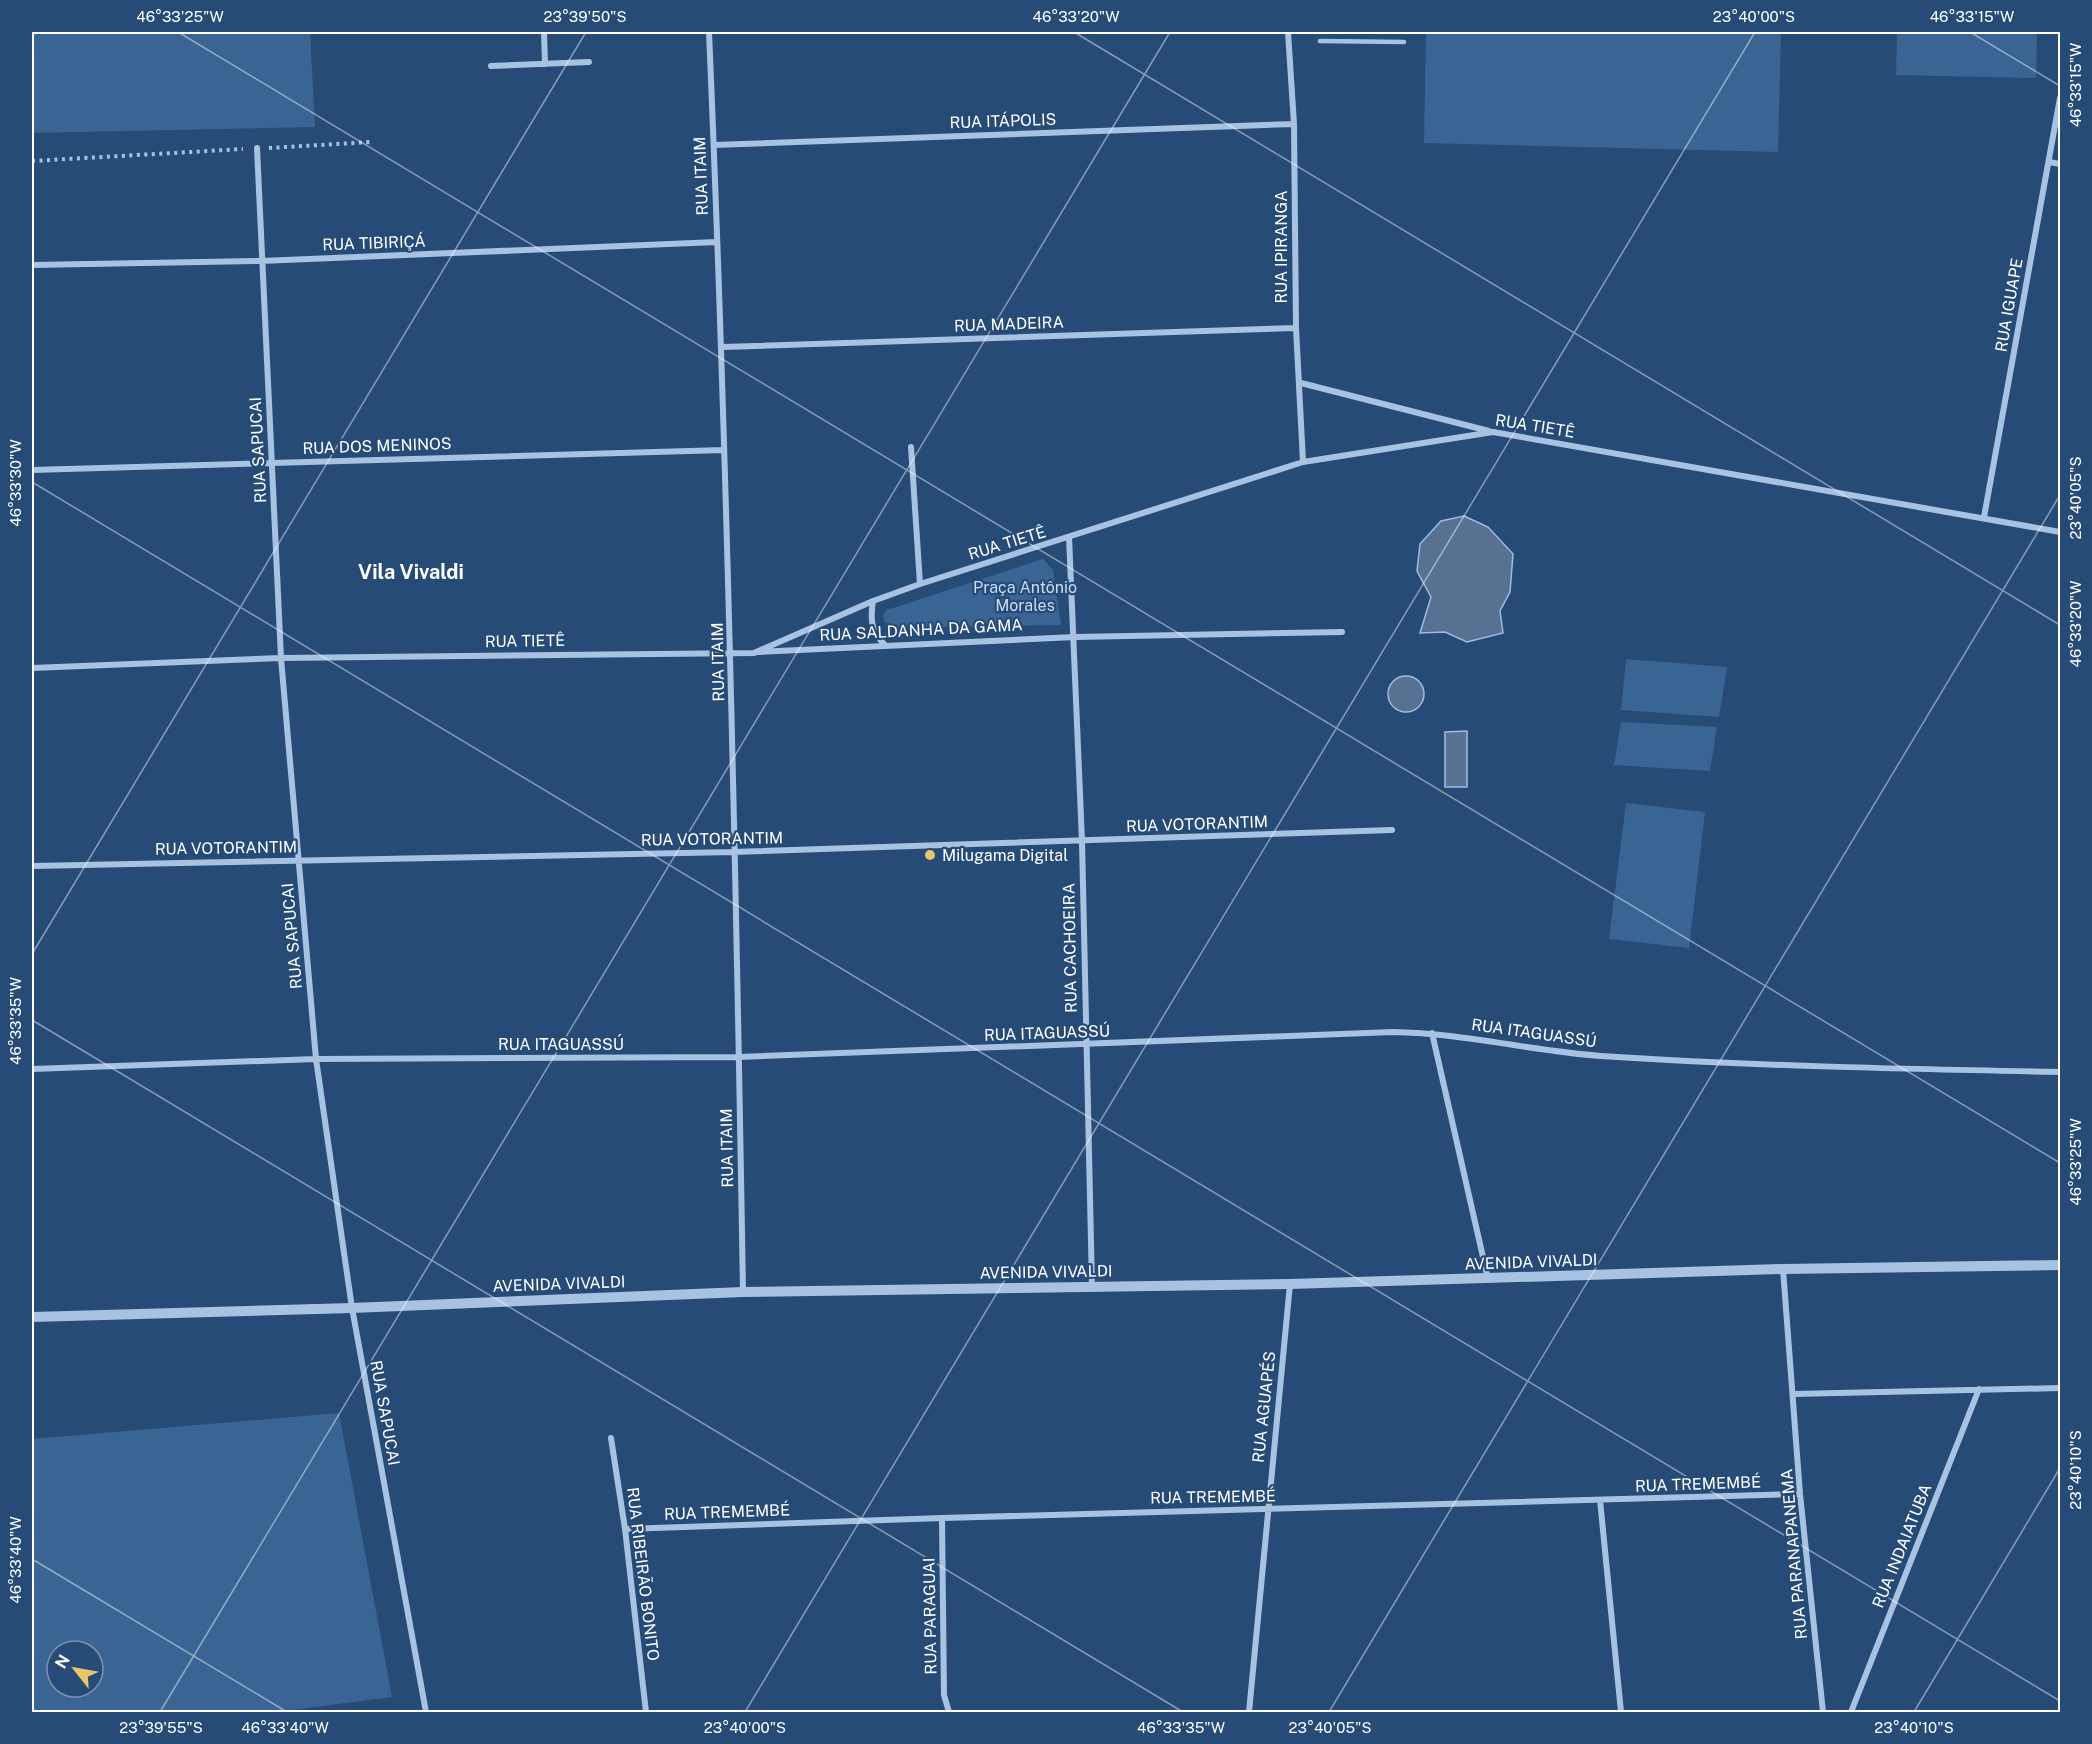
<svg xmlns="http://www.w3.org/2000/svg" width="2092" height="1744" font-family="'Public Sans',sans-serif">
  <style>
    .green { fill: #3a6494; fill-rule: evenodd }
    .water { fill: #567192; stroke: #9cbee3; stroke-width: 1.5 }
    .lines { fill: none; stroke-linecap: round; stroke-linejoin: round }
    .path { stroke: #a8c3e2; stroke-width: 4; stroke-dasharray: 3 4.5; stroke-linecap: butt }
    .service { stroke: #a8c3e2; stroke-width: 4.5 }
    .minor { stroke: #a8c3e2; stroke-width: 6 }
    .tertiary { stroke: #a8c3e2; stroke-width: 10 }
    .ticks { fill: none; stroke: #fff; stroke-width: 1.5; stroke-opacity: 0.45 }
    .poi-dot { fill: #eac46e; stroke: #264b77; stroke-width: 2 }
    .labels { text-anchor: middle; dominant-baseline: central; stroke-width: 4.5; stroke-linejoin: round; paint-order: stroke }
    .street-label { font-size: 16px; fill: #fff; stroke: #264b77 }
    .park-label { font-size: 16px; fill: #caddf2; stroke: #264b77 }
    .poi-label { font-size: 16px; fill: #fff; stroke: #264b77; text-anchor: start }
    .quarter-label { font-size: 20px; font-weight: bold; fill: #fff; stroke: #264b77 }
    .neatline { fill: none; stroke: #fff; stroke-width: 2 }
    .ticks-label { font-size: 15px; text-anchor: middle; fill: #fff }
  </style>
  <rect width="100%" height="100%" fill="#264b77"/>
  <!-- green -->
  <path class="green" d="M32,32H310L315,127L32,133Z
    M1426,32H1781L1778,152L1424,143Z
    M1897,32H2037L2036,78L1896,75Z
    M1043,559L1053,570L1061,625L891,628L884,621L883,615L887,610Z
    M1626,659L1727,667L1719,717L1621,710Z
    M1621,722L1717,727L1710,771L1614,765Z
    M1626,803L1705,812L1689,948L1609,939Z
    M339,1413L392,1697L277,1712H32V1439ZM57,1651H93V1687H57Z"/>
  <!-- water -->
  <path class="water" d="M1464,516L1488,527L1513,554L1510,592L1500,611L1503,633L1467,642L1445,632L1420,633L1431,597L1417,571L1420,544L1441,521Z
    M1388 694a18 18 0 1 1 36 0a18 18 0 1 1-36 0Z
    M1467,731V787H1445V732Z"/>
  <g class="lines">
    <!-- path -->
    <path class="path" d="M269,148L371,142
      M32,161L243,149"/>
    <!-- service -->
    <path class="service" d="M1320,41L1404,42"/>
    <!-- minor -->
    <path class="minor" d="M544,32L545,64
      M709,32C727,451 736,871 743,1292
      M1288,32L1294,124L1296,328L1303,462
      M491,66L589,62
      M714,145L1294,124
      M257,148L281,658L316,1059L352,1308L426,1712
      M2049,162L2060,164
      M32,265L261,261L717,242
      M723,347L1296,328
      M1301,383L1489,431
      M911,447L920,584
      M32,470L724,450
      M1984,517L2060,98
      M1069,537L1082,841L1092,1286
      M873,601C870,620 871,631 885,645
      M758,652L1075,637L1342,632
      M32,668L281,658L754,653L873,601L920,584L1303,462L1493,432L2060,532
      M32,866L733,852L1392,830
      M1432,1033L1488,1279
      M32,1069L316,1059L739,1057L1393,1032C1463,1033 1531,1051 1601,1056C1754,1066 1907,1069 2060,1072
      M1783,1269L1800,1494L1823,1712
      M1794,1394L2060,1388
      M611,1438L625,1529L646,1712
      M1600,1500L1621,1712
      M942,1518L944,1695L949,1712
      M625,1529L942,1518L1800,1494
      M1249,1712L1290,1284
      M1851,1712L1979,1389"/>
    <!-- tertiary -->
    <path class="tertiary" d="M32,1317L352,1308L743,1292L1290,1284L1783,1269L2060,1265"/>
  </g>
  <!-- ticks -->
  <path class="ticks" d="M178,32L2060,1163M1074,32L2060,625M1970,32L2060,86M32,482L2060,1701M32,954L586,32M32,1020L1183,1712M32,1559L287,1712M160,1712L1170,32M745,1712L1755,32M1329,1712L2060,495M1914,1712L2060,1468"/>
  <!-- markers -->
  <circle class="poi-dot" cx="930" cy="855" r="6"/>
  <g class="labels">
    <!-- street labels -->
    <g class="street-label">
      <text transform="translate(1003 121) rotate(-2)">RUA ITÁPOLIS</text>
      <text transform="translate(701 176) rotate(-92)">RUA ITAIM</text>
      <text transform="translate(374 243) rotate(-2)">RUA TIBIRIÇÁ</text>
      <text transform="translate(1281 247) rotate(-90)">RUA IPIRANGA</text>
      <text transform="translate(2009 305) rotate(-80)">RUA IGUAPE</text>
      <text transform="translate(1009 324) rotate(-2)">RUA MADEIRA</text>
      <text transform="translate(1535 426) rotate(9)">RUA TIETÊ</text>
      <text transform="translate(377 446) rotate(-2)">RUA DOS MENINOS</text>
      <text transform="translate(258 450) rotate(-93)">RUA SAPUCAI</text>
      <text transform="translate(1007 543) rotate(-17)">RUA TIETÊ</text>
      <text transform="translate(921 630) rotate(-3)">RUA SALDANHA DA GAMA</text>
      <text transform="translate(525 641) rotate(-1)">RUA TIETÊ</text>
      <text transform="translate(718 662) rotate(-91)">RUA ITAIM</text>
      <text transform="translate(1197 824) rotate(-2)">RUA VOTORANTIM</text>
      <text transform="translate(712 839) rotate(-1)">RUA VOTORANTIM</text>
      <text transform="translate(226 848) rotate(-1)">RUA VOTORANTIM</text>
      <text transform="translate(292 936) rotate(-95)">RUA SAPUCAI</text>
      <text transform="translate(1070 948) rotate(-91)">RUA CACHOEIRA</text>
      <text transform="translate(1047 1033) rotate(-2)">RUA ITAGUASSÚ</text>
      <text transform="translate(1534 1033) rotate(8)">RUA ITAGUASSÚ</text>
      <text x="561" y="1044">RUA ITAGUASSÚ</text>
      <text transform="translate(727 1148) rotate(-91)">RUA ITAIM</text>
      <text transform="translate(1531 1262) rotate(-2)">AVENIDA VIVALDI</text>
      <text transform="translate(1046 1272) rotate(-1)">AVENIDA VIVALDI</text>
      <text transform="translate(559 1284) rotate(-2)">AVENIDA VIVALDI</text>
      <text transform="translate(1264 1407) rotate(-84)">RUA AGUAPÉS</text>
      <text transform="translate(385 1413) rotate(80)">RUA SAPUCAI</text>
      <text transform="translate(1698 1484) rotate(-2)">RUA TREMEMBÉ</text>
      <text transform="translate(1213 1497) rotate(-1)">RUA TREMEMBÉ</text>
      <text transform="translate(727 1512) rotate(-2)">RUA TREMEMBÉ</text>
      <text transform="translate(1902 1546) rotate(-68)">RUA INDAIATUBA</text>
      <text transform="translate(1794 1554) rotate(-95)">RUA PARANAPANEMA</text>
      <text transform="translate(643 1574) rotate(83)">RUA RIBEIRÃO BONITO</text>
      <text transform="translate(930 1616) rotate(-91)">RUA PARAGUAI</text>
    </g>
    <!-- park labels -->
    <g class="park-label">
      <text x="1025" y="587">Praça Antônio<tspan x="1025" dy="18">Morales</tspan></text>
    </g>
    <!-- poi labels -->
    <g class="poi-label">
      <text x="942" y="855">Milugama Digital</text>
    </g>
    <!-- quarter labels -->
    <g class="quarter-label">
      <text x="411" y="572">Vila Vivaldi</text>
    </g>
  </g>
  <!-- border -->
  <rect width="2092" height="1744" fill="none" stroke="#264b77" stroke-width="66"/>
  <!-- north arrow -->
  <g transform="translate(75 1669) rotate(301)"><circle r="28" fill="#264b77" stroke="#7d93ad" stroke-width="1.5"/>
  <path d="M0-4.5L10 22L0 15L-10 22Z" fill="#eac46e"/>
  <text y="-9" font-size="16" font-weight="bold" text-anchor="middle" fill="#ffffff">N</text>
  </g>
  <rect x="33" y="33" width="2026" height="1678" class="neatline"/>
  <g class="ticks-label">
    <text x="180" y="22">46°33'25"W</text>
    <text x="585" y="22">23°39'50"S</text>
    <text x="1076" y="22">46°33'20"W</text>
    <text x="1754" y="22">23°40'00"S</text>
    <text x="1972" y="22">46°33'15"W</text>
    <text transform="translate(2076 85) rotate(-90)" y="5">46°33'15"W</text>
    <text transform="translate(16 483) rotate(-90)" y="5">46°33'30"W</text>
    <text transform="translate(2076 498) rotate(-90)" y="5">23°40'05"S</text>
    <text transform="translate(2076 624) rotate(-90)" y="5">46°33'20"W</text>
    <text transform="translate(16 1021) rotate(-90)" y="5">46°33'35"W</text>
    <text transform="translate(2076 1162) rotate(-90)" y="5">46°33'25"W</text>
    <text transform="translate(2076 1470) rotate(-90)" y="5">23°40'10"S</text>
    <text transform="translate(16 1560) rotate(-90)" y="5">46°33'40"W</text>
    <text x="161" y="1733">23°39'55"S</text>
    <text x="285" y="1733">46°33'40"W</text>
    <text x="745" y="1733">23°40'00"S</text>
    <text x="1181" y="1733">46°33'35"W</text>
    <text x="1330" y="1733">23°40'05"S</text>
    <text x="1914" y="1733">23°40'10"S</text>
  </g>
</svg>
